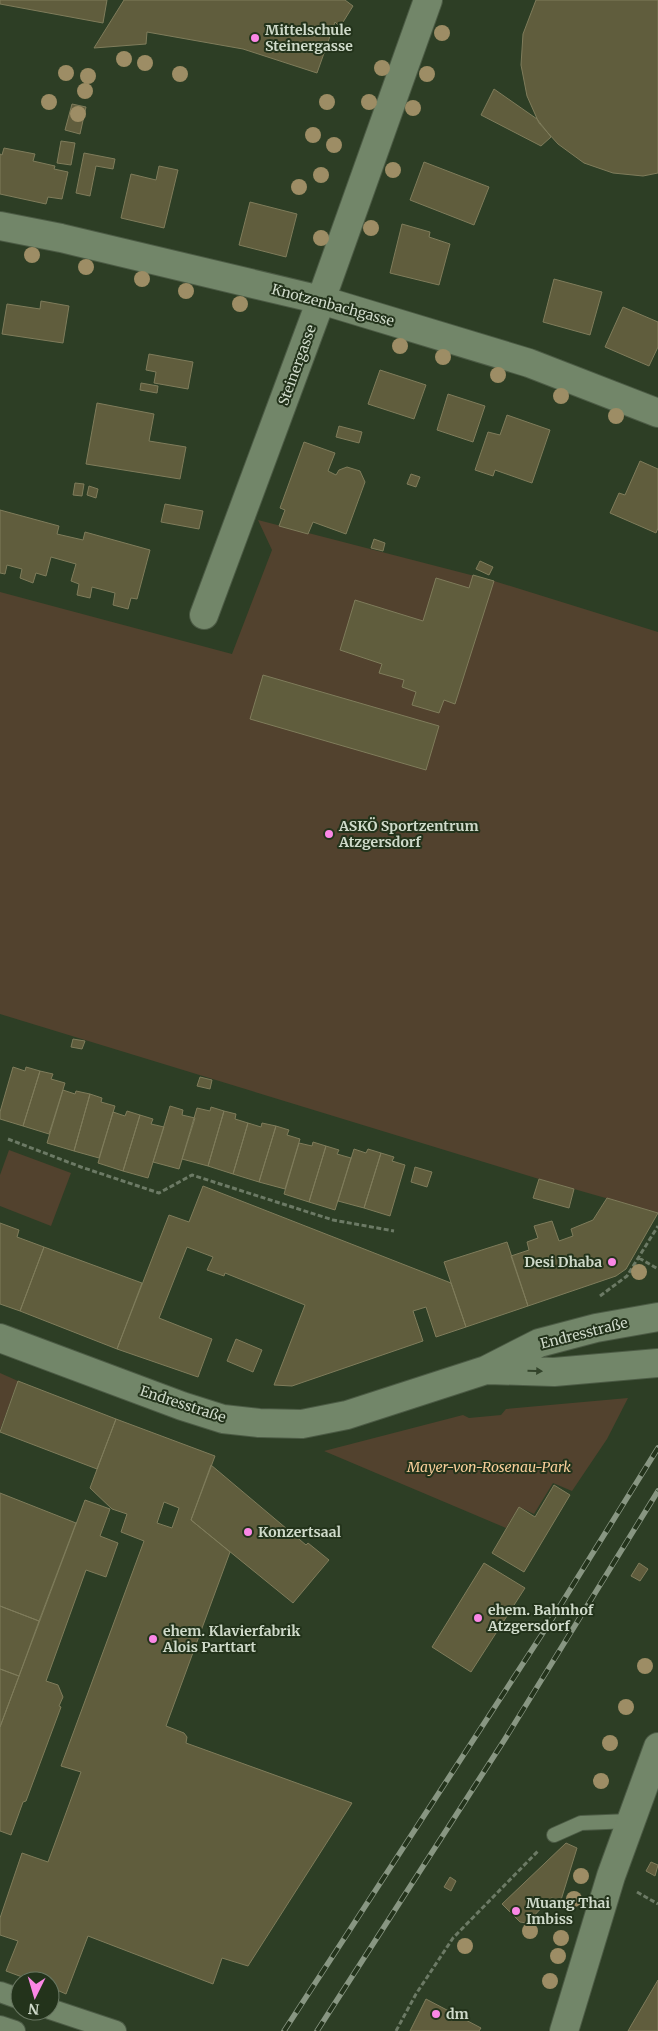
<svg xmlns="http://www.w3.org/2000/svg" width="658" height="2031" font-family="Merriweather,serif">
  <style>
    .green { fill: #52422e }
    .building { fill: #605d3d; stroke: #7f7c5b; fill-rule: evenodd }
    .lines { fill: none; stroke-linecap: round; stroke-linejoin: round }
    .service-casing { stroke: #4c5b45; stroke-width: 16 }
    .pedestrian-casing { stroke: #4c5b45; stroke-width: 22 }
    .minor-casing { stroke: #4c5b45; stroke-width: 30 }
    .tertiary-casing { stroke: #4c5b45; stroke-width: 30 }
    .path { stroke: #6c7a65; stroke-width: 3; stroke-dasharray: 5 2.5; stroke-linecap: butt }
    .service { stroke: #728669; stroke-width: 14 }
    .pedestrian { stroke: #728669; stroke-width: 20 }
    .minor { stroke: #728669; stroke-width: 28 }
    .tertiary { stroke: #728669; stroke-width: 28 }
    .rail-casing { stroke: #889682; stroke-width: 5.5 }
    .rail { stroke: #23331b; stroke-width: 4; stroke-dasharray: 11; stroke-linecap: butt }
    .tree { fill: #9d8d65 }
    .oneway { fill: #33442b }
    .poi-dot { fill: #fb87e6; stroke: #23331b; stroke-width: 2 }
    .labels { text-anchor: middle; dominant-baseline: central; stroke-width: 4; stroke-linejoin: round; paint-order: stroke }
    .poi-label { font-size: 14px; font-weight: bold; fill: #cfdaca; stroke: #23331b; text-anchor: start }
    .street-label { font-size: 14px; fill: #cfdaca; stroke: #23331b }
    .park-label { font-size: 14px; font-style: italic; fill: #f9ce9a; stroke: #23331b }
  </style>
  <rect width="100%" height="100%" fill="#2d3e25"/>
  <!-- green -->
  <path class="green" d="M258,520L494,581L658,632V1213L539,1179L0,1014V592L232,654L272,550Z
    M9,1150L71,1173L51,1226L0,1206V1175Z
    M0,1373L18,1381L0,1430Z
    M628,1398L607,1439L572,1491L553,1483L534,1514L519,1507L506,1528L324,1451L463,1415L469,1418L501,1415L506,1409Z"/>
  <!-- building -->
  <path class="building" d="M0,0H107L103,23L0,4Z
    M124,0H345L353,6L340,27L335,22L317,73L243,49L147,32L146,44L94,48Z
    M536,0H658V173L643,176L613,173L584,163L558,144L539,123L527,96L521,65L523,34Z
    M494,89L537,119L551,137L541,146L481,115Z
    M72,104L86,107L80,134L65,130Z
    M61,141L75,143L71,165L57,163Z
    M4,148L35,154L33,161L55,166L54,169L68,172L62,199L48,197L46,204L0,194V154L2,155Z
    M84,153L115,159L113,169L96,166L90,196L76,193Z
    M424,162L489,187L474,225L410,200Z
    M159,166L178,170L164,228L121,218L131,174L156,180Z
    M250,202L297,214L286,257L239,245Z
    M402,224L430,232L429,237L450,244L439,285L390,273Z
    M554,279L602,292L590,335L543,322Z
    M41,301L69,306L63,343L2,334L7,304L40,309Z
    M623,307L658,322V347L649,366L605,347Z
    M149,354L193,362L188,389L154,383L156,372L146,370Z
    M380,370L426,385L414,419L368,404Z
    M141,383L158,386L157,393L140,390Z
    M448,394L485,406L473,442L437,430Z
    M97,403L154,414L149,441L186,447L180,479L86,464Z
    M507,415L550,430L532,483L495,470L493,476L475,470L488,432L500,435Z
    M339,426L362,432L359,443L336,437Z
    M304,442L335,453L328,471L336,475L339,470L347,467L360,471L365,482L346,534L313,522L308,534L279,526L285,510L280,508Z
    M640,461L658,469V528L656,533L610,513L619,493L625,495Z
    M411,474L420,477L416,487L407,484Z
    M75,483L84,484L82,496L73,495Z
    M89,486L98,489L96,498L87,495Z
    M165,504L203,511L199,529L161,522Z
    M0,510L59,526L57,534L83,540L85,532L150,550L137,599L131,598L128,609L113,605L115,593L92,587L90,598L77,595L79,584L71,581L76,564L51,557L46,576L36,573L33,583L20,578L22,569L7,565L5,574L0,573Z
    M374,539L385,543L383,551L371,548Z
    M480,561L493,567L489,575L476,569Z
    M473,575L494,581L455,704L444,700L439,713L412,705L416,692L402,687L404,680L379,673L382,664L340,650L355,600L423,621L436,578L469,588Z
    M263,675L439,726L426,770L250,719Z
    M73,1039L85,1041L82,1049L71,1047Z
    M13,1067L25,1071L26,1067L40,1071L23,1126L0,1119V1112Z
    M40,1071L53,1074L51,1079L65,1083L49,1134L23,1126Z
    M200,1077L212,1080L210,1089L197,1086Z
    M63,1090L75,1094L76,1091L90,1094L74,1151L47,1143Z
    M90,1094L102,1098L101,1102L115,1106L99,1158L74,1151Z
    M170,1106L183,1110L182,1115L195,1118L179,1169L153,1162Z
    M211,1107L224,1111L208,1166L182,1159L197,1108L210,1111Z
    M127,1111L140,1115L123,1171L98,1163L113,1112L125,1116Z
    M224,1111L236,1114L235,1119L248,1123L233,1174L208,1166Z
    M140,1115L153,1119L151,1124L164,1127L148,1178L123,1171Z
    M248,1123L261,1127L262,1123L276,1126L259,1182L233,1174Z
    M276,1126L289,1130L287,1135L300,1139L285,1189L259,1182Z
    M313,1142L326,1146L309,1202L284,1194L299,1143L312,1146Z
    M326,1146L339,1150L337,1154L351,1158L335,1210L309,1202Z
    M354,1149L366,1153L368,1149L381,1153L364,1208L338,1201Z
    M381,1153L394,1157L392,1161L405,1165L390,1216L364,1208Z
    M415,1167L432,1172L427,1187L411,1182Z
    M539,1179L574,1189L569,1208L533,1198Z
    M203,1186L451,1283L466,1327L436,1337L426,1307L413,1311L423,1341L292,1386L274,1385L305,1305L225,1273L224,1276L207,1270L213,1257L187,1247L159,1318L212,1339L198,1377L117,1349L169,1215L189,1222Z
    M607,1198L658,1213L626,1269L616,1276L528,1306L511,1256L529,1250L527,1242L538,1238L534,1226L552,1221L559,1241L573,1236L571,1229L593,1220Z
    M0,1223L19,1230L17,1237L44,1247L20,1311L0,1304Z
    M507,1242L528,1306L466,1327L444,1262Z
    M44,1247L142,1283L117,1349L20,1311Z
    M236,1339L262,1350L253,1372L227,1361Z
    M18,1381L116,1419L97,1469L0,1432Z
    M116,1419L215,1456L191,1520L230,1552L166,1726L184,1733L187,1737L186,1743L352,1803L248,1966L222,1958L213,1984L88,1936L66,1994L50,1987V1981H33L6,1971L18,1941L0,1935V1918L22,1853L48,1862L81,1772L61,1766L144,1541L121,1532L127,1514L112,1509L90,1488ZM164,1502L179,1508L172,1528L157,1523Z
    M211,1465L306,1545L308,1543L329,1560L293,1603L191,1520Z
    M554,1485L570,1495L524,1572L492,1553L519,1507L535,1517Z
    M0,1493L76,1523L39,1621L0,1606Z
    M85,1500L110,1509L100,1536L118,1543L106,1577L86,1570L46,1681L58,1685L63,1697L59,1706L61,1707L26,1801L23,1802L11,1835L0,1831V1727Z
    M484,1563L525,1588L471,1672L432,1647Z
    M639,1563L648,1569L640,1581L631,1576Z
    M0,1606L39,1621L19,1676L0,1669Z
    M0,1669L19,1676L0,1727Z
    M566,1843L577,1848L561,1900L551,1898L527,1923L520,1922L502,1904Z
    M651,1862L658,1865L655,1876L646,1871Z
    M450,1877L456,1881L451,1891L444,1887Z
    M658,1980V2031H628L632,2024Z
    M426,1999L481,2028L479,2031H410Z"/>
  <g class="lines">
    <defs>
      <path id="service" d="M554,1835L581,1823L631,1821"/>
      <path id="pedestrian" d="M0,1992L20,1999
        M50,2009L116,2031
        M0,2026L15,2031"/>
      <path id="minor" d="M0,226L61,238L321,300L529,363L658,413
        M204,615L321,300L428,0"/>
      <path id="tertiary" d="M0,1338L182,1406L223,1419L259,1423L302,1424L347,1415L486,1370L539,1343L596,1328L658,1317
        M488,1370L554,1372L658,1363
        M564,2031L611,1876L658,1747"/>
    </defs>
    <!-- service casing -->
    <use href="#service" class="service-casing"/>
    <!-- pedestrian casing -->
    <use href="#pedestrian" class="pedestrian-casing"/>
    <!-- minor casing -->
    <use href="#minor" class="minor-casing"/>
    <!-- tertiary casing -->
    <use href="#tertiary" class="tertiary-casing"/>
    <!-- path -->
    <path class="path" d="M8,1139L81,1167L159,1193L192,1175L333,1220L394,1231
      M639,1258L658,1269
      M600,1296L627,1276L658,1226
      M637,1892L658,1904
      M396,2031L416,1994L453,1938L539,1850"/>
    <!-- service -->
    <use href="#service" class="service"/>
    <!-- pedestrian -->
    <use href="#pedestrian" class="pedestrian"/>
    <!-- minor -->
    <use href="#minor" class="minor"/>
    <!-- tertiary -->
    <use href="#tertiary" class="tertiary"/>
    <defs>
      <path id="rail" d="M284,2031L550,1622L658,1448
        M317,2031L505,1739L658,1491"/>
    </defs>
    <!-- rail casing -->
    <use href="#rail" class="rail-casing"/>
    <!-- rail -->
    <use href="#rail" class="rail"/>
  </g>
  <!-- trees -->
  <g class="tree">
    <circle cx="442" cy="33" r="8"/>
    <circle cx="124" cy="59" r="8"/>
    <circle cx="145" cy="63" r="8"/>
    <circle cx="382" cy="68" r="8"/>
    <circle cx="66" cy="73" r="8"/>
    <circle cx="180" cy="74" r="8"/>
    <circle cx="427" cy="74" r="8"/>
    <circle cx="88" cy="76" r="8"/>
    <circle cx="85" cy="91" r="8"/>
    <circle cx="49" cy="102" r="8"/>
    <circle cx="327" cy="102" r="8"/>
    <circle cx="369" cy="102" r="8"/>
    <circle cx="413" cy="108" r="8"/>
    <circle cx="78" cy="114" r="8"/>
    <circle cx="313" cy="135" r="8"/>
    <circle cx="334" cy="145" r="8"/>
    <circle cx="393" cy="170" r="8"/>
    <circle cx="321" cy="175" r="8"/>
    <circle cx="299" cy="187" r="8"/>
    <circle cx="371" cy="228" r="8"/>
    <circle cx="321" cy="238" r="8"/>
    <circle cx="32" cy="255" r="8"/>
    <circle cx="86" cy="267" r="8"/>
    <circle cx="142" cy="279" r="8"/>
    <circle cx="186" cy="291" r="8"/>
    <circle cx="240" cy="304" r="8"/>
    <circle cx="400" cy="346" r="8"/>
    <circle cx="443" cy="357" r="8"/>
    <circle cx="498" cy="375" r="8"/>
    <circle cx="561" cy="396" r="8"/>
    <circle cx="616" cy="416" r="8"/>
    <circle cx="639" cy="1272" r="8"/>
    <circle cx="645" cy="1666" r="8"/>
    <circle cx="626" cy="1707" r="8"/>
    <circle cx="610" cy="1743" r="8"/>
    <circle cx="601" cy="1781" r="8"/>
    <circle cx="581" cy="1876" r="8"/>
    <circle cx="574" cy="1899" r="8"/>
    <circle cx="530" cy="1931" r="8"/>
    <circle cx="561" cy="1938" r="8"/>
    <circle cx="465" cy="1946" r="8"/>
    <circle cx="558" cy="1956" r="8"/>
    <circle cx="550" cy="1981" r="8"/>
  </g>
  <!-- one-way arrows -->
  <defs><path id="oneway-solid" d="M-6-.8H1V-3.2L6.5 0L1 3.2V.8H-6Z" transform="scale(1.25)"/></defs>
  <use class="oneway" href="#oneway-solid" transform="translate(535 1371) rotate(2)"/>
  <!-- markers -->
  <g class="poi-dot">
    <circle cx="255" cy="38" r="5"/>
    <circle cx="329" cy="834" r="5"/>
    <circle cx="612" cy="1262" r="5"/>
    <circle cx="248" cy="1532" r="5"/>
    <circle cx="478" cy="1618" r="5"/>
    <circle cx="153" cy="1639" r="5"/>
    <circle cx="516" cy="1911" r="5"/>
    <circle cx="436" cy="2014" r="5"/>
  </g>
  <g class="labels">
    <!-- poi labels -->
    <g class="poi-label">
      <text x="265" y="30">Mittelschule<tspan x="265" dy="16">Steinergasse</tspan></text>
      <text x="339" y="826">ASKÖ Sportzentrum<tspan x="339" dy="16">Atzgersdorf</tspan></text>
      <text x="602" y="1262" text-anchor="end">Desi Dhaba</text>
      <text x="258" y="1532">Konzertsaal</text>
      <text x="488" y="1610">ehem. Bahnhof<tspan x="488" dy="16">Atzgersdorf</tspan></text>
      <text x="163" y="1631">ehem. Klavierfabrik<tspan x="163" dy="16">Alois Parttart</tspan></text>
      <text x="526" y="1903">Muang Thai<tspan x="526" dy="16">Imbiss</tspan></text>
      <text x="446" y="2014">dm</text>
    </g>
    <!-- street labels -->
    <g class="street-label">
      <text transform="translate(333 305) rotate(15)">Knotzenbachgasse</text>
      <text transform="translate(297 365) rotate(-70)">Steinergasse</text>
      <text transform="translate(584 1333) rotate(-14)">Endresstraße</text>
      <text transform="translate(183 1404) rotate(18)">Endresstraße</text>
    </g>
    <!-- park labels -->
    <g class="park-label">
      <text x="489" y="1467">Mayer-von-Rosenau-Park</text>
    </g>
  </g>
  <!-- north arrow -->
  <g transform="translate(35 1996) rotate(185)"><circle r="24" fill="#23331b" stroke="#687661"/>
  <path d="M0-4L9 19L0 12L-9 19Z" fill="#fb87e6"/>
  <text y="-8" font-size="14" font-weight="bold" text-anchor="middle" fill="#cfdaca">N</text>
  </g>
</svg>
